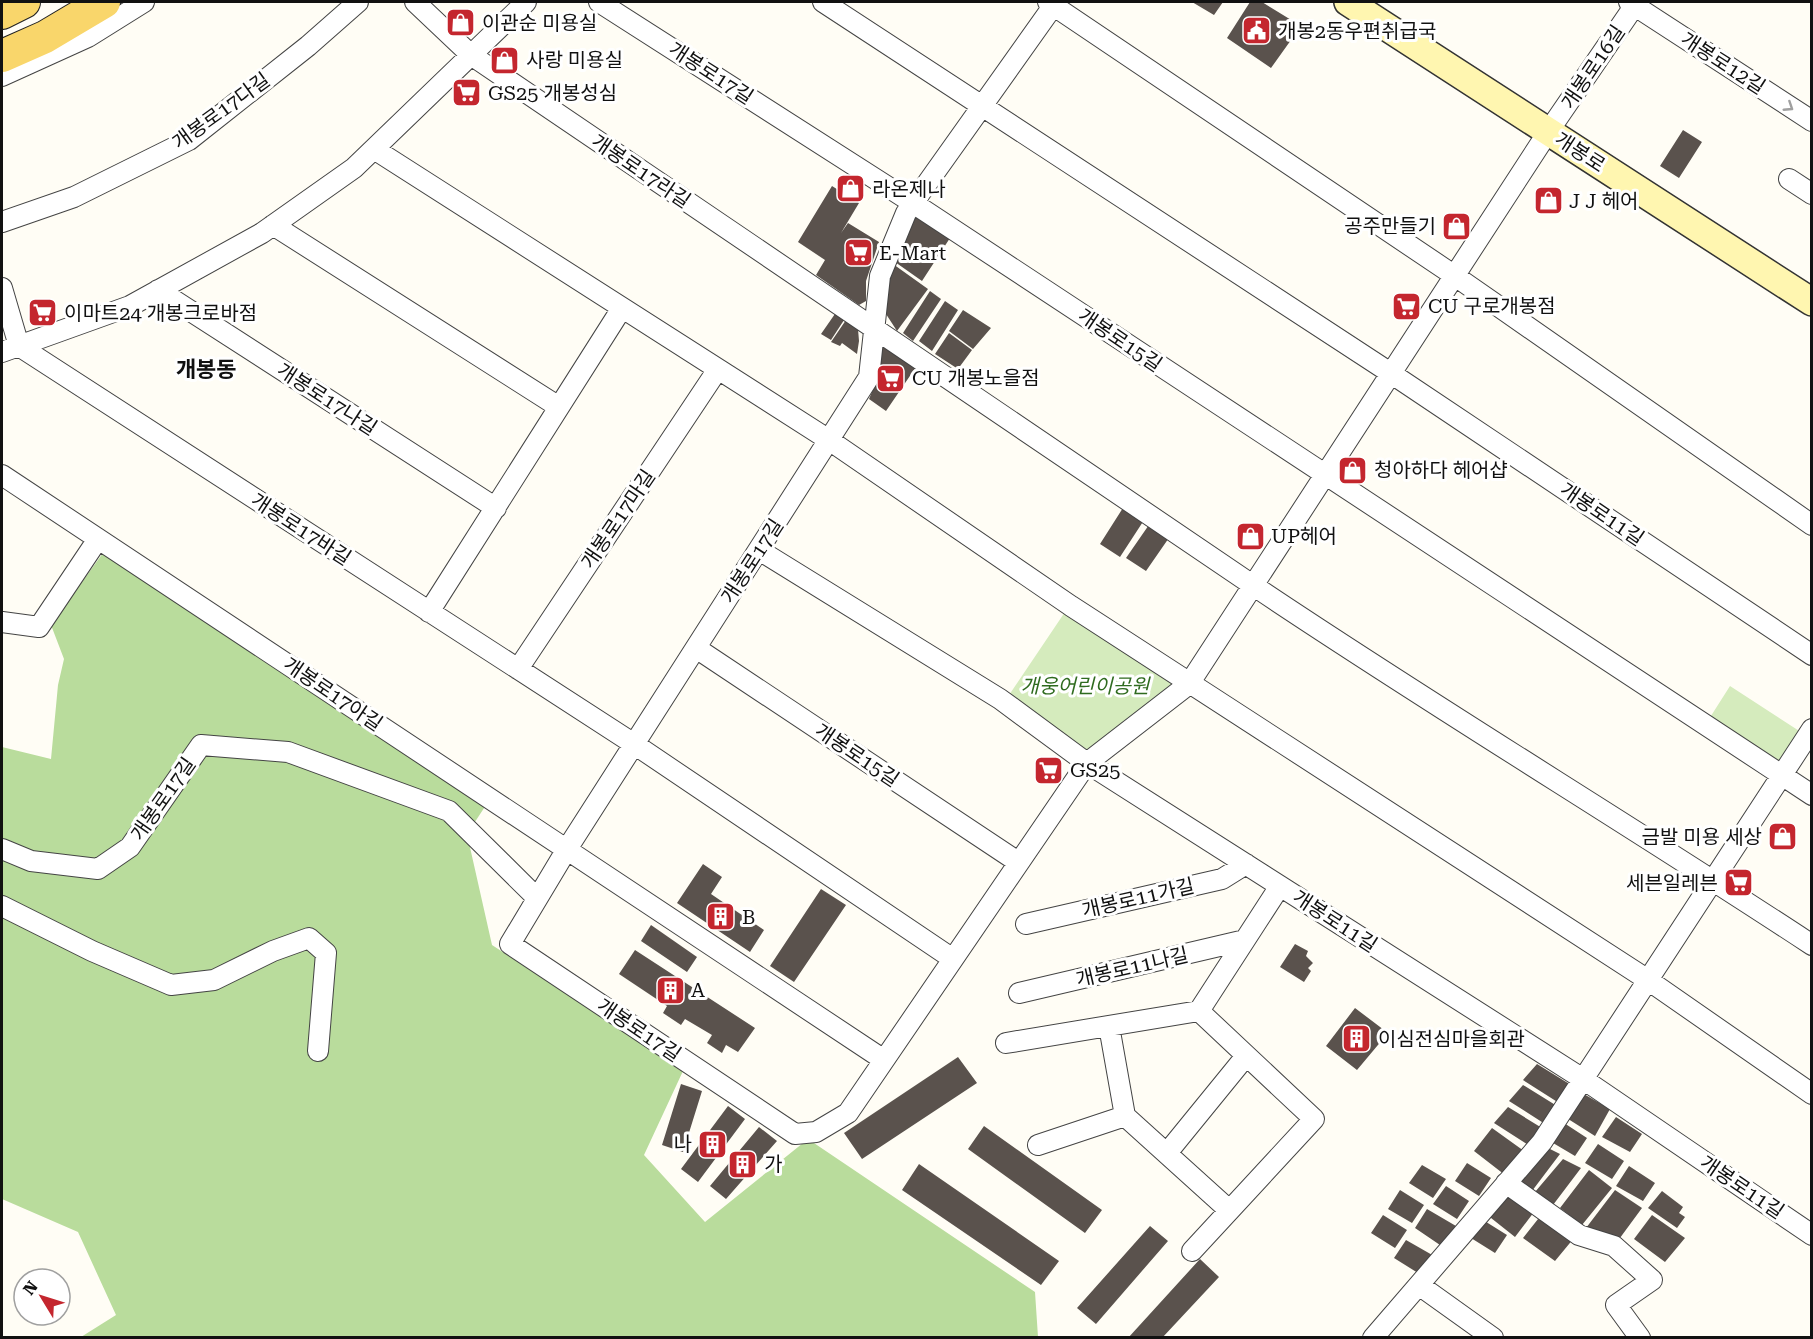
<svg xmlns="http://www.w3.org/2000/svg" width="1813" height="1339" font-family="'Roboto Serif','Noto Sans KR',serif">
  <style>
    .green { fill: #d5ebbd }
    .forest { fill: #b9dc9c }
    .building { fill: #5a524d }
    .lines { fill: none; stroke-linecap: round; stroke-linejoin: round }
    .street-casing { stroke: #444; stroke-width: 22 }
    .secondary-casing { stroke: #333; stroke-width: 30 }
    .primary-casing { stroke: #222; stroke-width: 34 }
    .street { stroke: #fff; stroke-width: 20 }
    .secondary { stroke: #fff6b0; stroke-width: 27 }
    .primary { stroke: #f9d66b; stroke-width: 32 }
    .oneway { stroke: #a0a0a0 }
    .labels { text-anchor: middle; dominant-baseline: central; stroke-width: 6; stroke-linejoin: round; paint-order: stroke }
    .poi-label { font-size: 20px; fill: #111; stroke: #fff; text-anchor: start }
    .street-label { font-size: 20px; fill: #111; stroke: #fff }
    .park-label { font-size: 20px; font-style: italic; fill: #2f6b1f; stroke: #fff }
    .quarter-label { font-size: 22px; font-weight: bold; fill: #111; stroke: #fff }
  </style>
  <rect width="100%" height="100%" fill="#fffdf5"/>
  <!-- green -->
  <path class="green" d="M1067,609L1182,683L1085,756L1007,698Z
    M1730,686L1807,736L1785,769L1709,719Z"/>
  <!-- forest -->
  <path class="forest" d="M108,546L490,799L467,834L492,945L683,1071L644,1155L705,1222L808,1139L1035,1292L1038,1337H81L116,1315L78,1232L2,1199V747L51,759L58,685L64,659L51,625Z"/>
  <!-- building -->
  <path class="building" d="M1192,2H1223L1214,15Z
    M1250,2H1262L1301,26L1271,68L1227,38Z
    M1683,130L1702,142L1679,178L1660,166Z
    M832,186L859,203L841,233L848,223L879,242L866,281V301L859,305L816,275L825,260L798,242Z
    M920,217L950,238L922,281L895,262L913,219Z
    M893,264L928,289L897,331L886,314L884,291Z
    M930,291L941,299L913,341L903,333Z
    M945,301L958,310L932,351L919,341Z
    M963,310L991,328L973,349L949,331Z
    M837,311L846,317L831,340L821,334Z
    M846,320L858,329L859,341L857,354L842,343L840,346L831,342Z
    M949,333L972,350L958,369L935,354Z
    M881,343L916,367L886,411L869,399L874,387Z
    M1128,500L1148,514L1120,557L1100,544Z
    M1153,519L1173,532L1146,571L1126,558Z
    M703,864L722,877L711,894L764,930L750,952L677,903Z
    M821,889L846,905L794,982L770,966Z
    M651,925L697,957L687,972L641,941Z
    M1295,944L1308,951L1306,956L1313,963L1308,968L1311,971L1304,982L1280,967Z
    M635,950L755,1028L738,1052L726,1045L722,1053L707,1043L712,1035L685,1019L681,1025L663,1013L667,1006L619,974Z
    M1355,1008L1388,1033L1357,1070L1326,1046Z
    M958,1057L977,1083L862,1159L844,1133Z
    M1537,1064L1571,1085L1559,1103L1523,1080Z
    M681,1084L702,1091L683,1152L662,1145Z
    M1523,1085L1557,1106L1545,1124L1509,1101Z
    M1582,1093L1610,1109L1595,1136L1565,1117Z
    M728,1106L745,1119L698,1182L681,1169Z
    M1508,1107L1542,1128L1530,1146L1494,1123Z
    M1616,1117L1642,1134L1630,1152L1602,1137Z
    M1561,1121L1587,1138L1575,1156L1548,1140Z
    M984,1126L1102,1210L1085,1233L968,1149Z
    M759,1127L777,1141L726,1199L710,1186Z
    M1492,1128L1524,1151L1505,1175L1474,1151Z
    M1598,1144L1624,1161L1612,1179L1585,1163Z
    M1542,1145L1560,1154L1532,1191L1514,1178Z
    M1563,1159L1581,1168L1553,1205L1535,1192Z
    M1467,1163L1491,1178L1479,1196L1455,1181Z
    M919,1164L1059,1261L1041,1285L902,1190Z
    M1422,1165L1446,1179L1433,1198L1409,1183Z
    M1629,1166L1655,1183L1643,1201L1616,1186Z
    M1589,1170L1612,1188L1582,1225L1560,1208Z
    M1446,1186L1469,1201L1457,1219L1433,1204Z
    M1506,1189L1534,1212L1515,1237L1486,1214Z
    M1400,1190L1424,1205L1412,1223L1388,1209Z
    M1615,1190L1642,1208L1617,1242L1586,1228Z
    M1662,1191L1683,1207L1679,1213L1685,1217L1677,1228L1648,1208Z
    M1427,1209L1456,1226L1440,1245L1415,1228Z
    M1542,1214L1574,1238L1555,1261L1523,1238Z
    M1383,1215L1407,1230L1395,1248L1371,1233Z
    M1652,1215L1685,1238L1665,1262L1634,1239Z
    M1483,1220L1507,1235L1495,1253L1471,1238Z
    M1150,1226L1168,1241L1096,1324L1077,1308Z
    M1406,1240L1434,1256L1418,1273L1394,1258Z
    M1200,1259L1219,1277L1162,1338H1128Z"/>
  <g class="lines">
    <defs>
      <path id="street" d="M415,2L471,55C731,233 992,410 1254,586C1437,709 1627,823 1812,945
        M599,2L913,203L1812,795
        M823,2L1392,374L1812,655
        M1048,2L1455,276L1812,525
        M1056,2L906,213L880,276L869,377L567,849L510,944L795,1134L816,1132L848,1113L1087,763L1189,684L1548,132L1637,2
        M1629,2L1812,121
        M2,76L88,37L144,2
        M374,149L829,440L1071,606L1648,980L1812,1094
        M1789,179L1812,194
        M2,222L74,197L189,140L308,46L358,2
        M273,225L559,407
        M2,288L19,346L634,744L953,959
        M158,290L496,508
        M2,352L130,306L262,233L354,168L526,2
        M2,475L884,1060
        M759,550L1000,699L1087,763L1583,1079L1812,1235
        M429,612L622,308
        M2,622L39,627L98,539
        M696,648L1018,862
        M518,669L718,369
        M2,849L31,861L98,869L130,847L201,745L288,752L449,811L537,898
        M2,906L92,951L171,985L214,980L273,951L309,938L326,953L318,1051
        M1026,924L1222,879L1246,864
        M1019,993L1245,940
        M1109,1026L1125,1116
        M1006,1043L1199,1011
        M1125,1116L1229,1210
        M1038,1145L1125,1116
        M1167,1153L1246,1056
        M1506,1183L1579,1235L1614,1246L1652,1280L1616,1305L1640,1338
        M1192,1251L1314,1119L1199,1011L1280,886
        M1419,1285L1493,1338
        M1373,1338L1542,1142L1812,729"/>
      <path id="secondary" d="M1348,2L1812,302"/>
      <path id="primary" d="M2,13L24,2
        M2,56L45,37L104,2"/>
    </defs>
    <!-- street casing -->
    <use href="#street" class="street-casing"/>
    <!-- secondary casing -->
    <use href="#secondary" class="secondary-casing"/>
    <!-- primary casing -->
    <use href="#primary" class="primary-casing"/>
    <!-- street -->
    <use href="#street" class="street"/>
    <!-- secondary -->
    <use href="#secondary" class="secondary"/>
    <!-- primary -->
    <use href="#primary" class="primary"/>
  </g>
  <!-- one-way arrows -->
  <defs><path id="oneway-chevron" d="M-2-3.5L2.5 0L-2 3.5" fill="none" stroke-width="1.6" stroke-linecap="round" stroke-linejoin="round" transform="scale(1.5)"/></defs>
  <use class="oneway" href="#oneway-chevron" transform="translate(1789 107) rotate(33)"/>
  <!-- icons -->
  <defs>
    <symbol id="shop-square" viewBox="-11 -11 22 22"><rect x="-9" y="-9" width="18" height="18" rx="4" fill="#c4262e" stroke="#fff"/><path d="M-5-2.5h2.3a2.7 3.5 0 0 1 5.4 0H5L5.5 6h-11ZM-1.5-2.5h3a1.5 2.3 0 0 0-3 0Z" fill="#fff"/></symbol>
    <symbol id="civic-square" viewBox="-11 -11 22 22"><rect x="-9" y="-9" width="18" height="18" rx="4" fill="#c4262e" stroke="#fff"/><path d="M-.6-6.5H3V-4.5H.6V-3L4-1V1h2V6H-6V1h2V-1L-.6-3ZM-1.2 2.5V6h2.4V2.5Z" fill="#fff"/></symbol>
    <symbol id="supermarket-square" viewBox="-11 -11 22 22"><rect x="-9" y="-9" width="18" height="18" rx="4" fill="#c4262e" stroke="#fff"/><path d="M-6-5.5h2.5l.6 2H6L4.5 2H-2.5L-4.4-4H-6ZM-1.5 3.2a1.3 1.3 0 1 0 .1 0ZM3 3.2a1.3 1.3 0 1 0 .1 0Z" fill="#fff"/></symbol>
    <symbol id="building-square" viewBox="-11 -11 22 22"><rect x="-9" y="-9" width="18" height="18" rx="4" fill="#c4262e" stroke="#fff"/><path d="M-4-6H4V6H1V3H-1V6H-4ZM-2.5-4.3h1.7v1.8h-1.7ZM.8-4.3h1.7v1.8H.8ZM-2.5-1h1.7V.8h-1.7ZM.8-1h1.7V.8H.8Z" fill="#fff"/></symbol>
  </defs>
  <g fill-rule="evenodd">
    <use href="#shop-square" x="444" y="6" width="33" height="33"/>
    <use href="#civic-square" x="1240" y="14" width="33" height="33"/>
    <use href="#shop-square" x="488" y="44" width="33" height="33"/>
    <use href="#supermarket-square" x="450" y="76" width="33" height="33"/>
    <use href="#shop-square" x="834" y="172" width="33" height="33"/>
    <use href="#shop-square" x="1532" y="184" width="33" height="33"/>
    <use href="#shop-square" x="1440" y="210" width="33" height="33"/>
    <use href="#supermarket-square" x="842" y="236" width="33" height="33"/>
    <use href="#supermarket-square" x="1390" y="290" width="33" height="33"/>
    <use href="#supermarket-square" x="26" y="296" width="33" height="33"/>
    <use href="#supermarket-square" x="874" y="362" width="33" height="33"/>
    <use href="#shop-square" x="1336" y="454" width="33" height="33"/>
    <use href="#shop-square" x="1234" y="520" width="33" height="33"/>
    <use href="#supermarket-square" x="1032" y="754" width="33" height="33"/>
    <use href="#shop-square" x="1766" y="820" width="33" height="33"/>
    <use href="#supermarket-square" x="1722" y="866" width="33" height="33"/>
    <use href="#building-square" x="704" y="900" width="33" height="33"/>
    <use href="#building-square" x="654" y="974" width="33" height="33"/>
    <use href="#building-square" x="1340" y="1022" width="33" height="33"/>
    <use href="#building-square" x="696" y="1128" width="33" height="33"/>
    <use href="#building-square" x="726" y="1148" width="33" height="33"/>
  </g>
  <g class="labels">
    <!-- poi labels -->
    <g class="poi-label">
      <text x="482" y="23">이관순 미용실</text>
      <text x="1278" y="31">개봉2동우편취급국</text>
      <text x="526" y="60">사랑 미용실</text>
      <text x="488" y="93">GS25 개봉성심</text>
      <text x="872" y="189">라온제나</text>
      <text x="1569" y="201">J J 헤어</text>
      <text x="1436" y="226" text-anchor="end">공주만들기</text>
      <text x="879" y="253">E-Mart</text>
      <text x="1428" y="306">CU 구로개봉점</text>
      <text x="64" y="313">이마트24 개봉크로바점</text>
      <text x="912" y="378">CU 개봉노을점</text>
      <text x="1374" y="470">청아하다 헤어샵</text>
      <text x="1271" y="536">UP헤어</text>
      <text x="1070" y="770">GS25</text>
      <text x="1762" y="837" text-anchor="end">금발 미용 세상</text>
      <text x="1718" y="883" text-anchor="end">세븐일레븐</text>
      <text x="742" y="917">B</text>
      <text x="691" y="990">A</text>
      <text x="1378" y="1039">이심전심마을회관</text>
      <text x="692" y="1144" text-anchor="end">나</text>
      <text x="764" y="1164">가</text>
    </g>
    <!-- street labels -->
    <g class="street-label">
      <text transform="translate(1723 63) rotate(33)">개봉로12길</text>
      <text transform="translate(1593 67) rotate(-56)">개봉로16길</text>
      <text transform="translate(711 73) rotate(33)">개봉로17길</text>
      <text transform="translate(221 111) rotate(-36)">개봉로17다길</text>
      <text transform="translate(1580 152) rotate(33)">개봉로</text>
      <text transform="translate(641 171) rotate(34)">개봉로17라길</text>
      <text transform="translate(1120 340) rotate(34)">개봉로15길</text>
      <text transform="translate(327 399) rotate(33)">개봉로17나길</text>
      <text transform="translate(1602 514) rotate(34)">개봉로11길</text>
      <text transform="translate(618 519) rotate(-56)">개봉로17마길</text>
      <text transform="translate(301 529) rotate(33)">개봉로17바길</text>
      <text transform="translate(752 561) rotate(-57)">개봉로17길</text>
      <text transform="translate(333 694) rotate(34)">개봉로17아길</text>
      <text transform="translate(857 755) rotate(34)">개봉로15길</text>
      <text transform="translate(163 799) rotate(-55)">개봉로17길</text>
      <text transform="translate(1138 898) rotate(-13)">개봉로11가길</text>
      <text transform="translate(1335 921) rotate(33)">개봉로11길</text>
      <text transform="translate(1132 967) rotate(-13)">개봉로11나길</text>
      <text transform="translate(639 1030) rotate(34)">개봉로17길</text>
      <text transform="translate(1742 1187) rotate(34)">개봉로11길</text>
    </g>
    <!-- park labels -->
    <g class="park-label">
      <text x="1085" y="686">개웅어린이공원</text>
    </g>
    <!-- quarter labels -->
    <g class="quarter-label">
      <text x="206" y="369">개봉동</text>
    </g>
  </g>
  <!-- border -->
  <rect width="1813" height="1339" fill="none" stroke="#111111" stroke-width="6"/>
  <!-- north arrow -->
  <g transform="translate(42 1297) rotate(308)"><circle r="28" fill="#ffffff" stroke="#a0a0a0" stroke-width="1.5"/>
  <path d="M0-4.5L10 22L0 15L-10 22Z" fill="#c4262e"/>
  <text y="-9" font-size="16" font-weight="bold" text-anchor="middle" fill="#111111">N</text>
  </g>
</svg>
